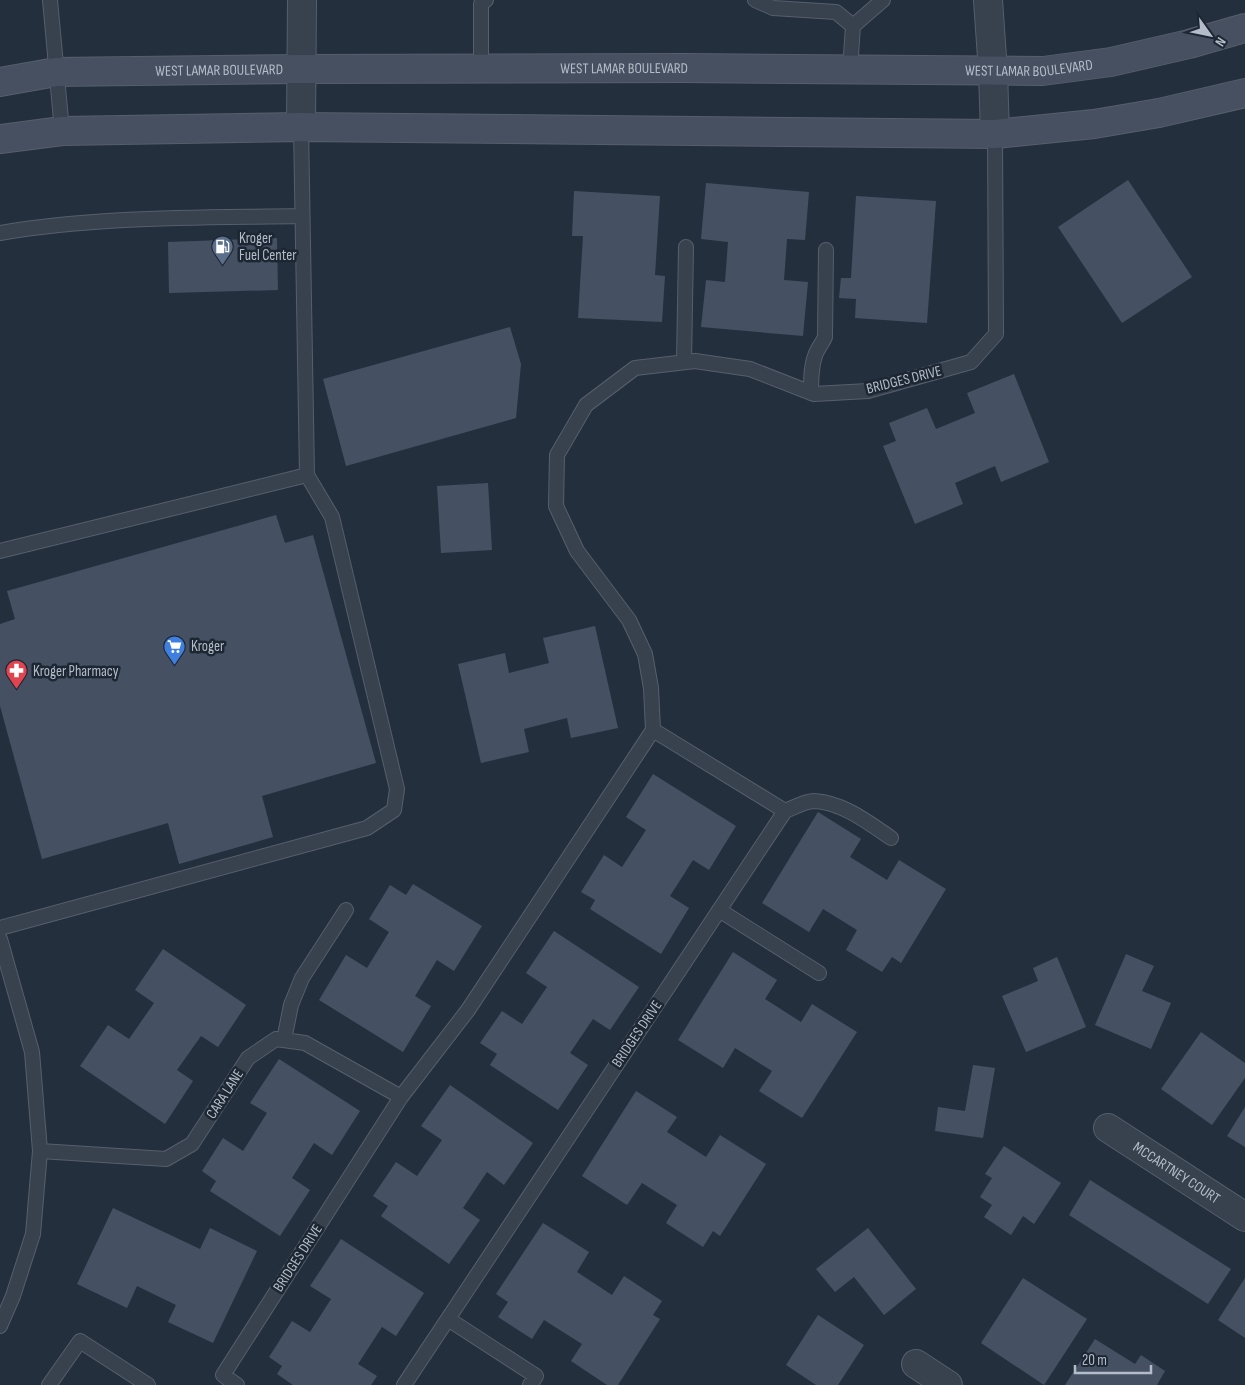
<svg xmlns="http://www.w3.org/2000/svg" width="1245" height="1385" font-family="'Sofia Sans Condensed',sans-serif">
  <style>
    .building { fill: #455162 }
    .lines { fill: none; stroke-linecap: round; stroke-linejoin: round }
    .lane-casing { stroke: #565f6c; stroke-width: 16 }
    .street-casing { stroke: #565f6c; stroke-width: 30 }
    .secondary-casing { stroke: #565f6c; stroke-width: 30 }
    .lane { stroke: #38414e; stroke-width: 14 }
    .street { stroke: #38414e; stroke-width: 28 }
    .secondary { stroke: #465061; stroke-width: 28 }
    .labels { text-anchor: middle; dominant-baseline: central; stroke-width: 5; stroke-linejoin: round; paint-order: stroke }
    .street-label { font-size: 15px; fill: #b4bcc9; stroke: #1d2633 }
    .poi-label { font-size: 15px; fill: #b4bcc9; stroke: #1d2633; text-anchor: start }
  </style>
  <rect width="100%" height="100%" fill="#242f3e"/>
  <!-- building -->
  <path class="building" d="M1128,180L1192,277L1122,323L1058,227Z
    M706,183L809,192L805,240L787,239L784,280L808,282L803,336L701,327L706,280L725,282L728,242L701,239Z
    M574,191L660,196L655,275L665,276L662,322L578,318L583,236H572Z
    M856,196L936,201L927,323L855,318L856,299L839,298L841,278H851Z
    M277,238L278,290L169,293L168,242Z
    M510,327L521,364L516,418L346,466L323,379Z
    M1014,374L1049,462L1001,482L995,466L955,483L963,504L915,524L883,446L896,441L889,423L927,408L936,429L975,413L967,393Z
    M488,483L492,550L441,553L437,486Z
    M276,515L285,543L313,535L376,763L262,796L273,837L179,864L168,823L42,859L0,706V624L15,619L7,591Z
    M595,626L618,728L571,738L567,718L524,729L529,752L481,763L458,664L505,653L509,673L549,663L543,638Z
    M653,774L736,826L709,870L693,860L670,896L689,908L661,954L590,909L595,900L581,892L604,855L622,867L646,830L626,817Z
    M818,812L861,839L850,857L887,880L899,860L946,889L901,963L892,957L882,972L846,950L857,930L823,909L809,932L762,903Z
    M413,884L482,926L454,971L437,960L415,996L431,1006L403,1052L319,1000L346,955L367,968L389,932L369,919L390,885L406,895Z
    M554,931L639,987L610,1030L593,1019L570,1053L588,1065L558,1110L490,1065L497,1054L480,1043L502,1011L522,1024L547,987L526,973Z
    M163,949L246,1005L218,1047L201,1036L177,1070L193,1081L165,1124L80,1066L108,1025L129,1039L154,1003L135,990Z
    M733,952L777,980L765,999L801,1022L812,1004L857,1032L802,1118L759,1091L772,1071L735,1048L723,1068L678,1040Z
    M1126,954L1154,966L1142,991L1171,1003L1151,1049L1095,1025Z
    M1057,957L1086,1027L1026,1052L1002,996L1038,981L1033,968Z
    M1201,1032L1245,1063V1078L1212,1125L1161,1089Z
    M279,1059L360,1111L332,1155L314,1143L292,1178L310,1190L280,1236L210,1191L216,1181L202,1171L223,1138L243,1151L267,1113L250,1103Z
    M973,1065L995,1068L983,1138L935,1131L938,1107L965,1111Z
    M450,1085L533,1143L504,1185L487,1172L463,1208L480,1220L449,1264L381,1216L388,1206L373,1196L396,1162L417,1176L442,1140L421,1126Z
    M636,1091L677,1117L667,1132L706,1157L720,1135L766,1164L720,1236L713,1231L703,1247L666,1223L677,1205L642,1183L627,1205L582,1176Z
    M1245,1107V1147L1227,1136Z
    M1004,1146L1061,1183L1034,1224L1023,1216L1011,1235L984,1217L992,1205L980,1197L992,1178L985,1174Z
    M1090,1180L1231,1269L1208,1304L1069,1215Z
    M113,1208L200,1249L210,1228L257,1251L213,1343L168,1322L176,1305L137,1286L127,1308L77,1284Z
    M543,1223L589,1252L577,1272L612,1295L624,1276L662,1301L653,1315L660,1319L618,1385H607L571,1361L582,1344L544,1320L532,1339L498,1317L508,1302L496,1294Z
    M868,1228L916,1289L884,1315L854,1277L835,1292L816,1269Z
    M341,1239L424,1293L396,1336L382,1327L358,1364L377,1376L371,1385H293L277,1374L282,1366L269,1357L292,1321L310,1332L331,1299L310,1286Z
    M1023,1278L1087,1319L1044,1385L981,1343Z
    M1245,1278V1338L1218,1320Z
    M818,1315L864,1345L838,1385H816L786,1365Z
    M1095,1339L1135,1364L1141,1355L1165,1371L1157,1385H1065Z"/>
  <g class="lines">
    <defs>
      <path id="lane" d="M50,0L62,131
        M755,0L773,8L836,12L853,26
        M481,69V4L486,0
        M850,70L853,26L883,0
        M0,233C100,216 201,218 302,216
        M684,362L686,247
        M811,393C811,380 811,367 815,356C817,349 822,344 825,337L826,250
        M0,551L307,475L301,127
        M785,811C793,808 805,801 814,801C842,802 869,823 891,838
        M719,910L819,973
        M0,928L367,828L394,810L397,789L332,517L307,475
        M0,939L32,1052L40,1151L33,1234L13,1296L0,1326
        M284,1040L291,1005L302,978L346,910
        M40,1151L166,1159L192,1144L248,1058L276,1039L305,1043L401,1097
        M448,1319L536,1376L530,1385
        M49,1385L80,1341L148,1385
        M237,1385L223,1375L401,1097L468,1010L653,730L651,688L645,654L629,620L577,551L556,506L557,455L586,405L635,368L695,361L750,369L814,394L868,391L971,362L996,334L995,134
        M404,1385L785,811L653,730"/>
      <g id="street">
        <path d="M988,0L993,72L995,134"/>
        <path d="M301,127L302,0"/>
        <path id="s1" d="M1108,1128L1245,1217"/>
        <path d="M916,1364L948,1385"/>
      </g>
      <g id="secondary">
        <path id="s2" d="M0,82L56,72L300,69L683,68L1043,71L1111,62L1189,44L1245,28"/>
        <path d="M0,139L62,131L301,127L995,134L1094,124L1159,113L1245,93"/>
      </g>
    </defs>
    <!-- lane casing -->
    <use href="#lane" class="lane-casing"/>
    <!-- street casing -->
    <use href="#street" class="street-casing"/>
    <!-- secondary casing -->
    <use href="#secondary" class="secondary-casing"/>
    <!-- lane -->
    <use href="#lane" class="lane"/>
    <!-- street -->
    <use href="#street" class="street"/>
    <!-- secondary -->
    <use href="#secondary" class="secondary"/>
  </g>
  <!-- icons -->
  <defs>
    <symbol id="fuel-pin" viewBox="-11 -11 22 30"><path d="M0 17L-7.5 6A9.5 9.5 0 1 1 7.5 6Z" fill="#5c6f8a" stroke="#1d2633"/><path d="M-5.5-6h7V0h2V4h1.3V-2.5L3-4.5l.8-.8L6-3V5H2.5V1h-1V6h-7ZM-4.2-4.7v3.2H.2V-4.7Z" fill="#fff"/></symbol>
    <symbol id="supermarket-pin" viewBox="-11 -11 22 30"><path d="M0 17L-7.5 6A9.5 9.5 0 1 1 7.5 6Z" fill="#3f7fe0" stroke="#1d2633"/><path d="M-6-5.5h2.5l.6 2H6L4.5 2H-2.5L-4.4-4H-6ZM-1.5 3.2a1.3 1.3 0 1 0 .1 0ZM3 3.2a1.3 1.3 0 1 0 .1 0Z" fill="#fff"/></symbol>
    <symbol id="pharmacy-pin" viewBox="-11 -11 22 30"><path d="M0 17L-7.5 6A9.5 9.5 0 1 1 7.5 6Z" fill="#e0444e" stroke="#1d2633"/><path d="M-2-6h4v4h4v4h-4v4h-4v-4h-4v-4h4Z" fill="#fff"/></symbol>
  </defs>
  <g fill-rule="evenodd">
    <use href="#fuel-pin" x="210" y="234" width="25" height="34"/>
    <use href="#supermarket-pin" x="162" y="634" width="25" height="34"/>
    <use href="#pharmacy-pin" x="4" y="658" width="25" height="34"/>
  </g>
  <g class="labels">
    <!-- street labels -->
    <g class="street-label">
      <text stroke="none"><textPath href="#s2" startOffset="1030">WEST LAMAR BOULEVARD</textPath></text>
      <text stroke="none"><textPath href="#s2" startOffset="625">WEST LAMAR BOULEVARD</textPath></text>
      <text stroke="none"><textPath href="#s2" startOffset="220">WEST LAMAR BOULEVARD</textPath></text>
      <text transform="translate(904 380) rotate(-14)">BRIDGES DRIVE</text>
      <text transform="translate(637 1034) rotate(-56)">BRIDGES DRIVE</text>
      <text transform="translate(225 1094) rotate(-57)">CARA LANE</text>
      <text stroke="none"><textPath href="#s1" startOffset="82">MCCARTNEY COURT</textPath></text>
      <text transform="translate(298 1258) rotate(-57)">BRIDGES DRIVE</text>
    </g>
    <!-- poi labels -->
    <g class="poi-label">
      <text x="239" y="238">Kroger<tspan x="239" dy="17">Fuel Center</tspan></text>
      <text x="191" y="646">Kroger</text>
      <text x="33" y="671">Kroger Pharmacy</text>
    </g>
  </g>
  <!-- north arrow -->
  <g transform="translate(1210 35) rotate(123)" stroke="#1d2633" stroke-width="4" paint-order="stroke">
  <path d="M0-4L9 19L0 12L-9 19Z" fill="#b4bcc9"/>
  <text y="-8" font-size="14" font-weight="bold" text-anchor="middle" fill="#b4bcc9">N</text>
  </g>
  <!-- scale -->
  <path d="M1075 1365v8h76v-8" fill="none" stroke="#b4bcc9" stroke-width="2.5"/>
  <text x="1082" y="1365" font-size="15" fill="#b4bcc9" stroke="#1d2633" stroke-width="4" paint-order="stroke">20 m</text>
</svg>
